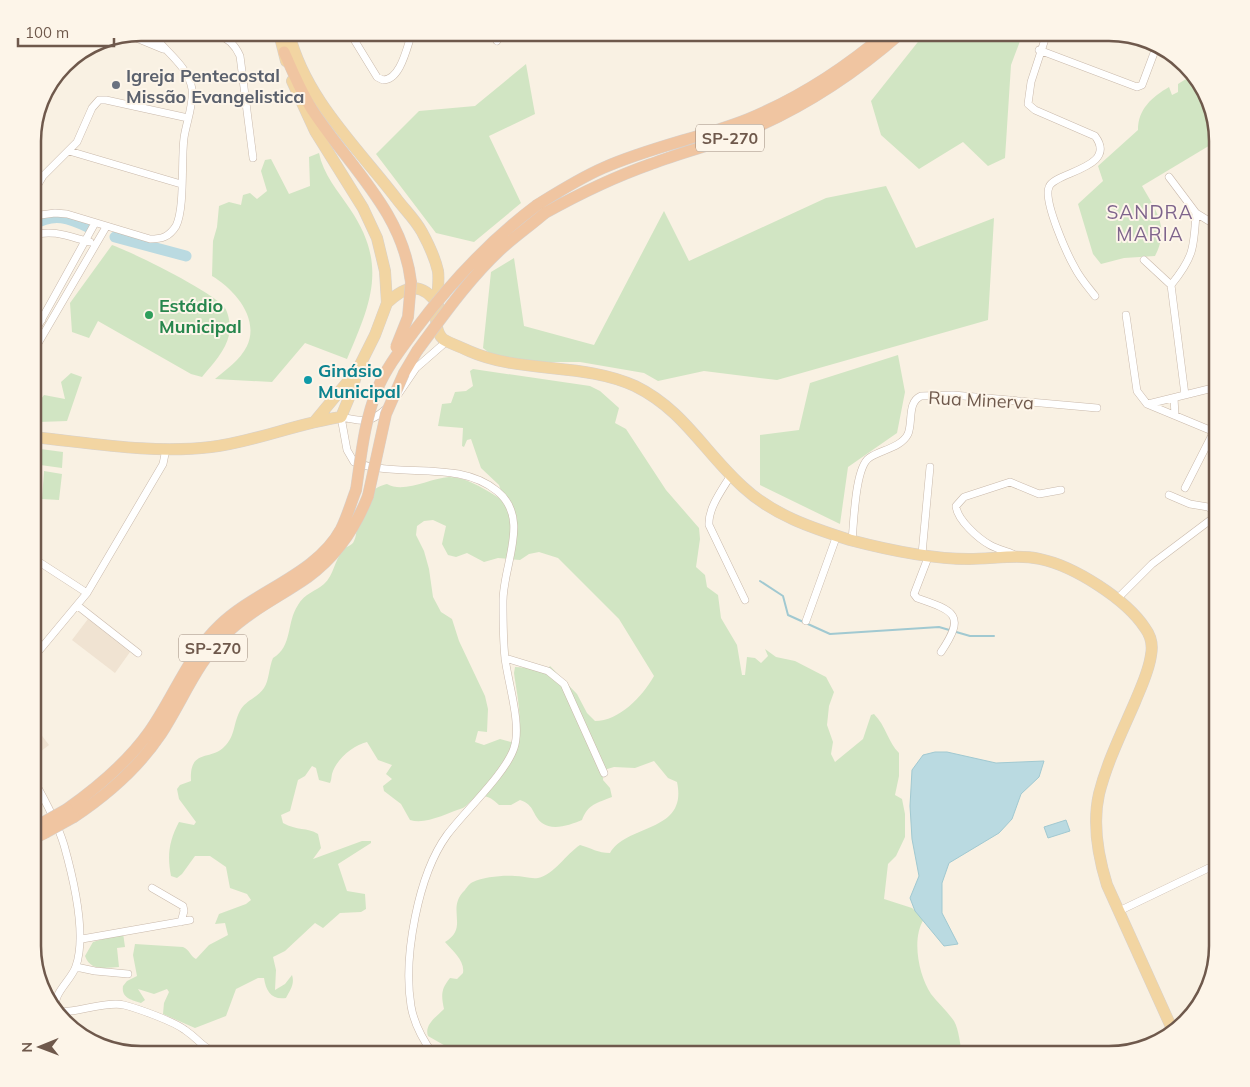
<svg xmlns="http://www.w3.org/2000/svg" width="1250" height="1087" font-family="Mulish,sans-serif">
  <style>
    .residential { fill: #f0e3d2 }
    .green { fill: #d1e5c3; fill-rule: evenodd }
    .water { fill: #badae1; stroke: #a1c9d1 }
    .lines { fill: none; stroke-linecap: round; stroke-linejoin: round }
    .stream { stroke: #a1c9d1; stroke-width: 2 }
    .river { stroke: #badae1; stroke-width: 11 }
    .minor-casing { stroke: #c9b9ab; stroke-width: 8 }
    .primary-casing { stroke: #d7d1cd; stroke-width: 12 }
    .trunk-casing { stroke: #d7d1cd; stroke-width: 12 }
    .minor { stroke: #fff; stroke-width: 7 }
    .primary { stroke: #f2d5a2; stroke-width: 11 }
    .trunk { stroke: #f0c5a1; stroke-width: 11 }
    .trunk-bridge-casing { stroke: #d7d1cd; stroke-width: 12; stroke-linecap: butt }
    .trunk-bridge { stroke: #f0c5a1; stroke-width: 11 }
    .worship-dot { fill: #6b7280; stroke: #fdf5e9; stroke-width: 2 }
    .leisure-dot { fill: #2e9e5b; stroke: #fdf5e9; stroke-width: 2 }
    .culture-dot { fill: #0f9aa8; stroke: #fdf5e9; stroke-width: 2 }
    .labels { text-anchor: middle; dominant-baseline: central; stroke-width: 4; stroke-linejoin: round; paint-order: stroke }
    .shield { fill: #fdf5e9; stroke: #9a887b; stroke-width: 1 }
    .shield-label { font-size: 16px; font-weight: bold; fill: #6f594c }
    .worship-label { font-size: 18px; font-weight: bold; fill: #5b616d; stroke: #fdf5e9; text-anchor: start }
    .leisure-label { font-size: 18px; font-weight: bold; fill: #27864d; stroke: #fdf5e9; text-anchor: start }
    .culture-label { font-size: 18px; font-weight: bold; fill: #0d838f; stroke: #fdf5e9; text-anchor: start }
    .street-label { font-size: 18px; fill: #6f594c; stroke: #fdf5e9 }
    .neighbourhood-label { font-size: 19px; letter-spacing: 1px; fill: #7e648c; stroke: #fdf5e9 }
    .rim { fill: none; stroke: #6f594c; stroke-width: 2.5 }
  </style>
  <rect width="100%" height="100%" fill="#f9f1e3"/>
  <!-- residential -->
  <path class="residential" d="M88,619L130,652L115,673L72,640Z
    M33,724L49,745L36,755L33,751Z"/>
  <!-- green -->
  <path class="green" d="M925,33H1023L1011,65L1005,158L988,166L963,142L919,169L881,135L871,101Z
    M526,64L535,114L489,136L521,203L474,242L436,233L376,154L419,111L475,106Z
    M1195,78L1209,100L1217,141L1142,186C1156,211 1170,227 1155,256L1124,258L1101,264L1093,254L1078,204L1103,181L1098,166L1138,130C1138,109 1152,97 1169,87L1172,95L1178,92V84L1186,79Z
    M319,153C323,174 338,191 350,209C388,265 371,303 347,359L305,343L272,382L215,379C227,369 240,360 247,346C260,318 234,289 212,276L213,241L217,227L219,206L229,202L241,205L243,195L250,193L257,199L267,191L261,171L265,160L271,159L289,194L310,186L309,157Z
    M886,186L916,248L994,218L988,320L777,380L704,371L658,381L644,373L580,362H501L483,348L491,272L514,258L524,326L594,345L664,211L689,261L826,198Z
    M112,245C132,252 215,293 225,308C229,314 231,328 229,335C226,350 212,365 202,377L191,374L98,321L89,338L72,332L70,303Z
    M898,355L905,392L897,433L848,467L840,524L760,485V435L799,430L810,383Z
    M473,369L590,386L600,391L619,408L615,423L626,429L666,490L699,528L700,539L696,567L705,575L707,587L718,595L721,618L737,645L742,675H745L747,657L755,658L761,663L768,656L765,649L776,657L795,661L826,677L834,692L829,706L827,725L833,742L831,754L835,762L863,739L871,715L874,714C886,726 888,742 899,753V776L895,795L902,799L905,814V837L896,856L888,864L884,899L912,908L924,919C911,939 919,976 931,994C938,1003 947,1011 954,1021C959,1030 960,1044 962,1054H451L449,1048L428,1036C424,1025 436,1017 444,1009C441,995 441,989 450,978L457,979L463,973C465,961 453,951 445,942C470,927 445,909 465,890C467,887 470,883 473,882C483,877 503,875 515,876C522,876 530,879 538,878C554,875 566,854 580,845C591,848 598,853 610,853C628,823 688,833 677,782L668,778L654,761L635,768L614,767L604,770L603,780L610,788L612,797C597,803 588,804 582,820C570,825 553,831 542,823C532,815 535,805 520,800L511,805H499C491,797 482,792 472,800C468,803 467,806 463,808C447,813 426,825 410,820L401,804L384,791L383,786L392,779L386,774L392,765L378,760L367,742C354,745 338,758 333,771C331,775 332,779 330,783L319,780L316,768L312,766L305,776L298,780L290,811L281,815L283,823C297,831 307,827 318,834L321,848L313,859L362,841H371V843L338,864L347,891L365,894L366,909L361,912L340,913L323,928L315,923L285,951L273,957L276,970L275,990L285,984L292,975C295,984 290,990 286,998C271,1000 266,991 264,978H258L236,989L226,1016L195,1028L163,1014L164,1003L169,992L167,989L154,994L138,989L145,1000L141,1003C132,1000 121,998 123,986L127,981L137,976L133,955L135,944L183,947C190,950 190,956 196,959L209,945L228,935L225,923L215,924L219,914L246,904L251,900L247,894L230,888L226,867L210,856H195L182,874L177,878L171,876C167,855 169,841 179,822L194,825L196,822L179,799L177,789L180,785L191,781C189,748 211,761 224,747C236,736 233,722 241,709C247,700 258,697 264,688C269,681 269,667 273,658C293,646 286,623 298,605C304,594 316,591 324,584C334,575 334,561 343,550C346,546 352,546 354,541C359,531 354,521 357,511C361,498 376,486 387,484C404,494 430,478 449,477C466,477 485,489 499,498L503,497L499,485L481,468L471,439L467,440L464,447L462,446L463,428L438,426L442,404L451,403L455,392L466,391L473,386L470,371ZM433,520L446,526L442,544L448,555L456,557L467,553L484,562L498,558L520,560L529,554L539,552L558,558L619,619L654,676C642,697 619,721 595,721L587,713L577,694L550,666L548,669L515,667L514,673C517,696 524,721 515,743L500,739L484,745L475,742L478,731L487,732L488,709L485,696L459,641L452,619L441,612L433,597L429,569L424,551L416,535L417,526L424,521Z
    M71,373L82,377L67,421L39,422L38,403L44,395L65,399L61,382Z
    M33,448L63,452L62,468L33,464Z
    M44,471L62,474L59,500L42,499Z
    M123,933L125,947L117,948L119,967C105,968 90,971 85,956L93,942Z"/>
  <!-- water -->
  <path class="water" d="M935,752H947L996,763L1044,761L1039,777L1021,794L1012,819L999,833L949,863L942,883V913L958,944L944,946L915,911L910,898L919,876L912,839L910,806L912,770L923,755Z
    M1066,820L1070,831L1048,838L1044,827Z"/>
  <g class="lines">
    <!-- stream -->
    <path class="stream" d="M760,581L783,596L788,615L830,634L939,627L970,636H994"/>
    <!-- river -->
    <path class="river" d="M33,225C54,212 69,218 90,228
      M115,237L186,256"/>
    <defs>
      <path id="minor" d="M215,33C226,37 235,44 240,56L253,158
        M350,33L377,77L383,80C401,80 407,46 412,33
        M1047,33L1031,82L1028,104L1035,110L1095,136C1119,168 1054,172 1049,187C1043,201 1067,254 1075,268C1080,278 1088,287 1095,296
        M129,35L163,49
        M154,36L186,33
        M497,41L501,33
        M1039,50L1137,87L1142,85L1157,45
        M69,151L181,184
        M1169,177L1196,213C1194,249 1193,258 1171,285
        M33,193L43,176L77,142L92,108L99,100H106L188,118
        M1196,213L1217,226
        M33,216L55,213L67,214L150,239C162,239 169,237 176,226C185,208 181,160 184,138C186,123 194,104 192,89C188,65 164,51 152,33
        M33,235C54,229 70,237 90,242
        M1144,260L1171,285L1185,395
        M1126,315L1137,391L1147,404L1217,433
        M33,317L42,320
        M33,335L95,223
        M33,352L106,227
        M397,396L416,368L447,341
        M1174,398L1175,415
        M1148,404L1217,387
        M387,408C368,425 364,421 341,417L347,450L354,462C399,479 458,459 497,491C531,518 503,565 503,601C503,620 503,640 505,658C508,683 522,725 514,748C506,773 464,812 447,835C418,875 403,957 411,1006C414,1024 423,1040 433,1054
        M731,475C722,490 708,508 709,525L745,600
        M1185,488L1214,431
        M1169,495L1190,504L1208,507L1217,513
        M852,540C854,522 855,468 869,458C880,450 901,448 908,434C913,422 907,402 921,396L953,395L1097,408
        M922,554L930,467
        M1013,554C1006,551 997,549 990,545C979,539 957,520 956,506L964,497L1010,482L1039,494L1061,490
        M929,555L914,594L917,598C955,611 966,615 941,652
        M33,558L87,593
        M1117,599L1152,564L1217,515
        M78,606L138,653
        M806,621L837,535
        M33,658L87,593L163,464L166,449
        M505,658L548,671L564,684L604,773
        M33,779C45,800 57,822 64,845C73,877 87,934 76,966C72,980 51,994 56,1010
        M152,888L183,906L184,911L181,922
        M1119,911L1217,864
        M82,939L190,920
        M76,967L95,971L128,974
        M56,1010C65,1017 105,1000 124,1005C139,1009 173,1021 185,1030C204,1043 202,1051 228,1054"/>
      <path id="primary" d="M279,33L286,61
        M289,33C305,98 356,146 396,198C404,209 415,219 422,232C428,243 435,258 438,271C441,290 429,327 443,339C451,344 461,347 469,351C521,374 583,362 635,386C684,410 704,452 743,487C773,515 812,528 850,540C888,550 930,559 969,559C993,559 1017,554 1040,559C1074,566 1126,599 1145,628C1151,636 1153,645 1151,655C1149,671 1141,687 1135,702C1122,732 1107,762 1099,794C1092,825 1098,856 1107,885L1173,1031
        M387,303C406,285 422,281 438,305
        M315,421L354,374
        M33,437C92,443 151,454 211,447C255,442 297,423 341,417L351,393L358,369L375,335L387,303L385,271L377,238L363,208L315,131L292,81"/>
      <path id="trunk" d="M284,52C293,72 302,95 315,114C351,168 403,213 411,282
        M537,205C558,192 580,178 603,168C650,147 700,138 748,119C799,98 845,68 886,33
        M545,213C579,194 614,177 651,164C677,154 704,147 730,138C793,114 851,77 901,33
        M404,373L417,351
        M67,809C98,787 127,763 149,732C174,697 188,655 220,625C256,590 316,575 341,529C347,517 351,503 356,490
        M74,817C107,795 139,767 161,734C183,700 197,662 227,633C251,610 281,596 308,577C337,556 355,529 368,496
        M33,839L45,833"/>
    </defs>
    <!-- minor casing -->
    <use href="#minor" class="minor-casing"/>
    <!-- primary casing -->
    <use href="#primary" class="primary-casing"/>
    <!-- trunk casing -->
    <use href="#trunk" class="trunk-casing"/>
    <!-- minor -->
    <use href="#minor" class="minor"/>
    <!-- primary -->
    <use href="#primary" class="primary"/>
    <!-- trunk -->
    <use href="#trunk" class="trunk"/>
    <defs>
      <path id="trunk-bridge" d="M396,347L408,317L411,282
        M417,351C443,316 468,280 500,250C514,237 530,226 545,213
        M356,490C361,457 364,422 377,390C386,368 401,349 415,330C451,282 489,241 537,205
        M368,496L386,414L404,373
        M42,823L67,809
        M45,833L74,817"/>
    </defs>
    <!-- trunk-bridge casing -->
    <use href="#trunk-bridge" class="trunk-bridge-casing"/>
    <!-- trunk-bridge -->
    <use href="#trunk-bridge" class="trunk-bridge"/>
  </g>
  <!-- markers -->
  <circle class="worship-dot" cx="116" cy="85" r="5"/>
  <circle class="leisure-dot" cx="149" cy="315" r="5"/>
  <circle class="culture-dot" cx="308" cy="380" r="5"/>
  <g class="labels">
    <!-- shield labels -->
    <g class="shield">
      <rect x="696" y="124.5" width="68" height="27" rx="4"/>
      <rect x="179" y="634.5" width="68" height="27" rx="4"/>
    </g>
    <g class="shield-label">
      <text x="730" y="138">SP-270</text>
      <text x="213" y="648">SP-270</text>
    </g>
    <!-- worship labels -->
    <g class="worship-label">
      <text x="126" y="75">Igreja Pentecostal<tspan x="126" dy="21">Missão Evangelistica</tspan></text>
    </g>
    <!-- leisure labels -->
    <g class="leisure-label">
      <text x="159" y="305">Estádio<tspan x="159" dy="21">Municipal</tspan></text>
    </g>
    <!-- culture labels -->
    <g class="culture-label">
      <text x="318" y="370">Ginásio<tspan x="318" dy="21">Municipal</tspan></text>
    </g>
    <!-- street labels -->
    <g class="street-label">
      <text transform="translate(981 400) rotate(3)">Rua Minerva</text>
    </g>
    <!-- neighbourhood labels -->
    <g class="neighbourhood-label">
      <text x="1150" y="212">SANDRA<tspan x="1150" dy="22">MARIA</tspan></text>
    </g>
  </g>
  <!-- crop -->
  <path d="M0 0H1250V1087H0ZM141 41H1109A100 100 0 0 1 1209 141V946A100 100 0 0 1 1109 1046H141A100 100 0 0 1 41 946V141A100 100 0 0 1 141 41Z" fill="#fdf5e9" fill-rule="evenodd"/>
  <path class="rim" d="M141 41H1109A100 100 0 0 1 1209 141V946A100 100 0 0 1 1109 1046H141A100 100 0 0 1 41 946V141A100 100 0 0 1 141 41Z"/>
  <!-- north arrow -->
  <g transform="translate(40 1047) rotate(269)" stroke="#fdf5e9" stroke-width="4" paint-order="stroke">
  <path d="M0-4L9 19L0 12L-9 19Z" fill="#6f594c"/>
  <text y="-8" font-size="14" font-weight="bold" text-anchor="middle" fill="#6f594c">N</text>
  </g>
  <!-- scale -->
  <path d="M18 38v8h96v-8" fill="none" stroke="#6f594c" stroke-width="2.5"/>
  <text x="25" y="38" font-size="15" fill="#6f594c" stroke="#fdf5e9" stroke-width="4" paint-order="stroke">100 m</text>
</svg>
